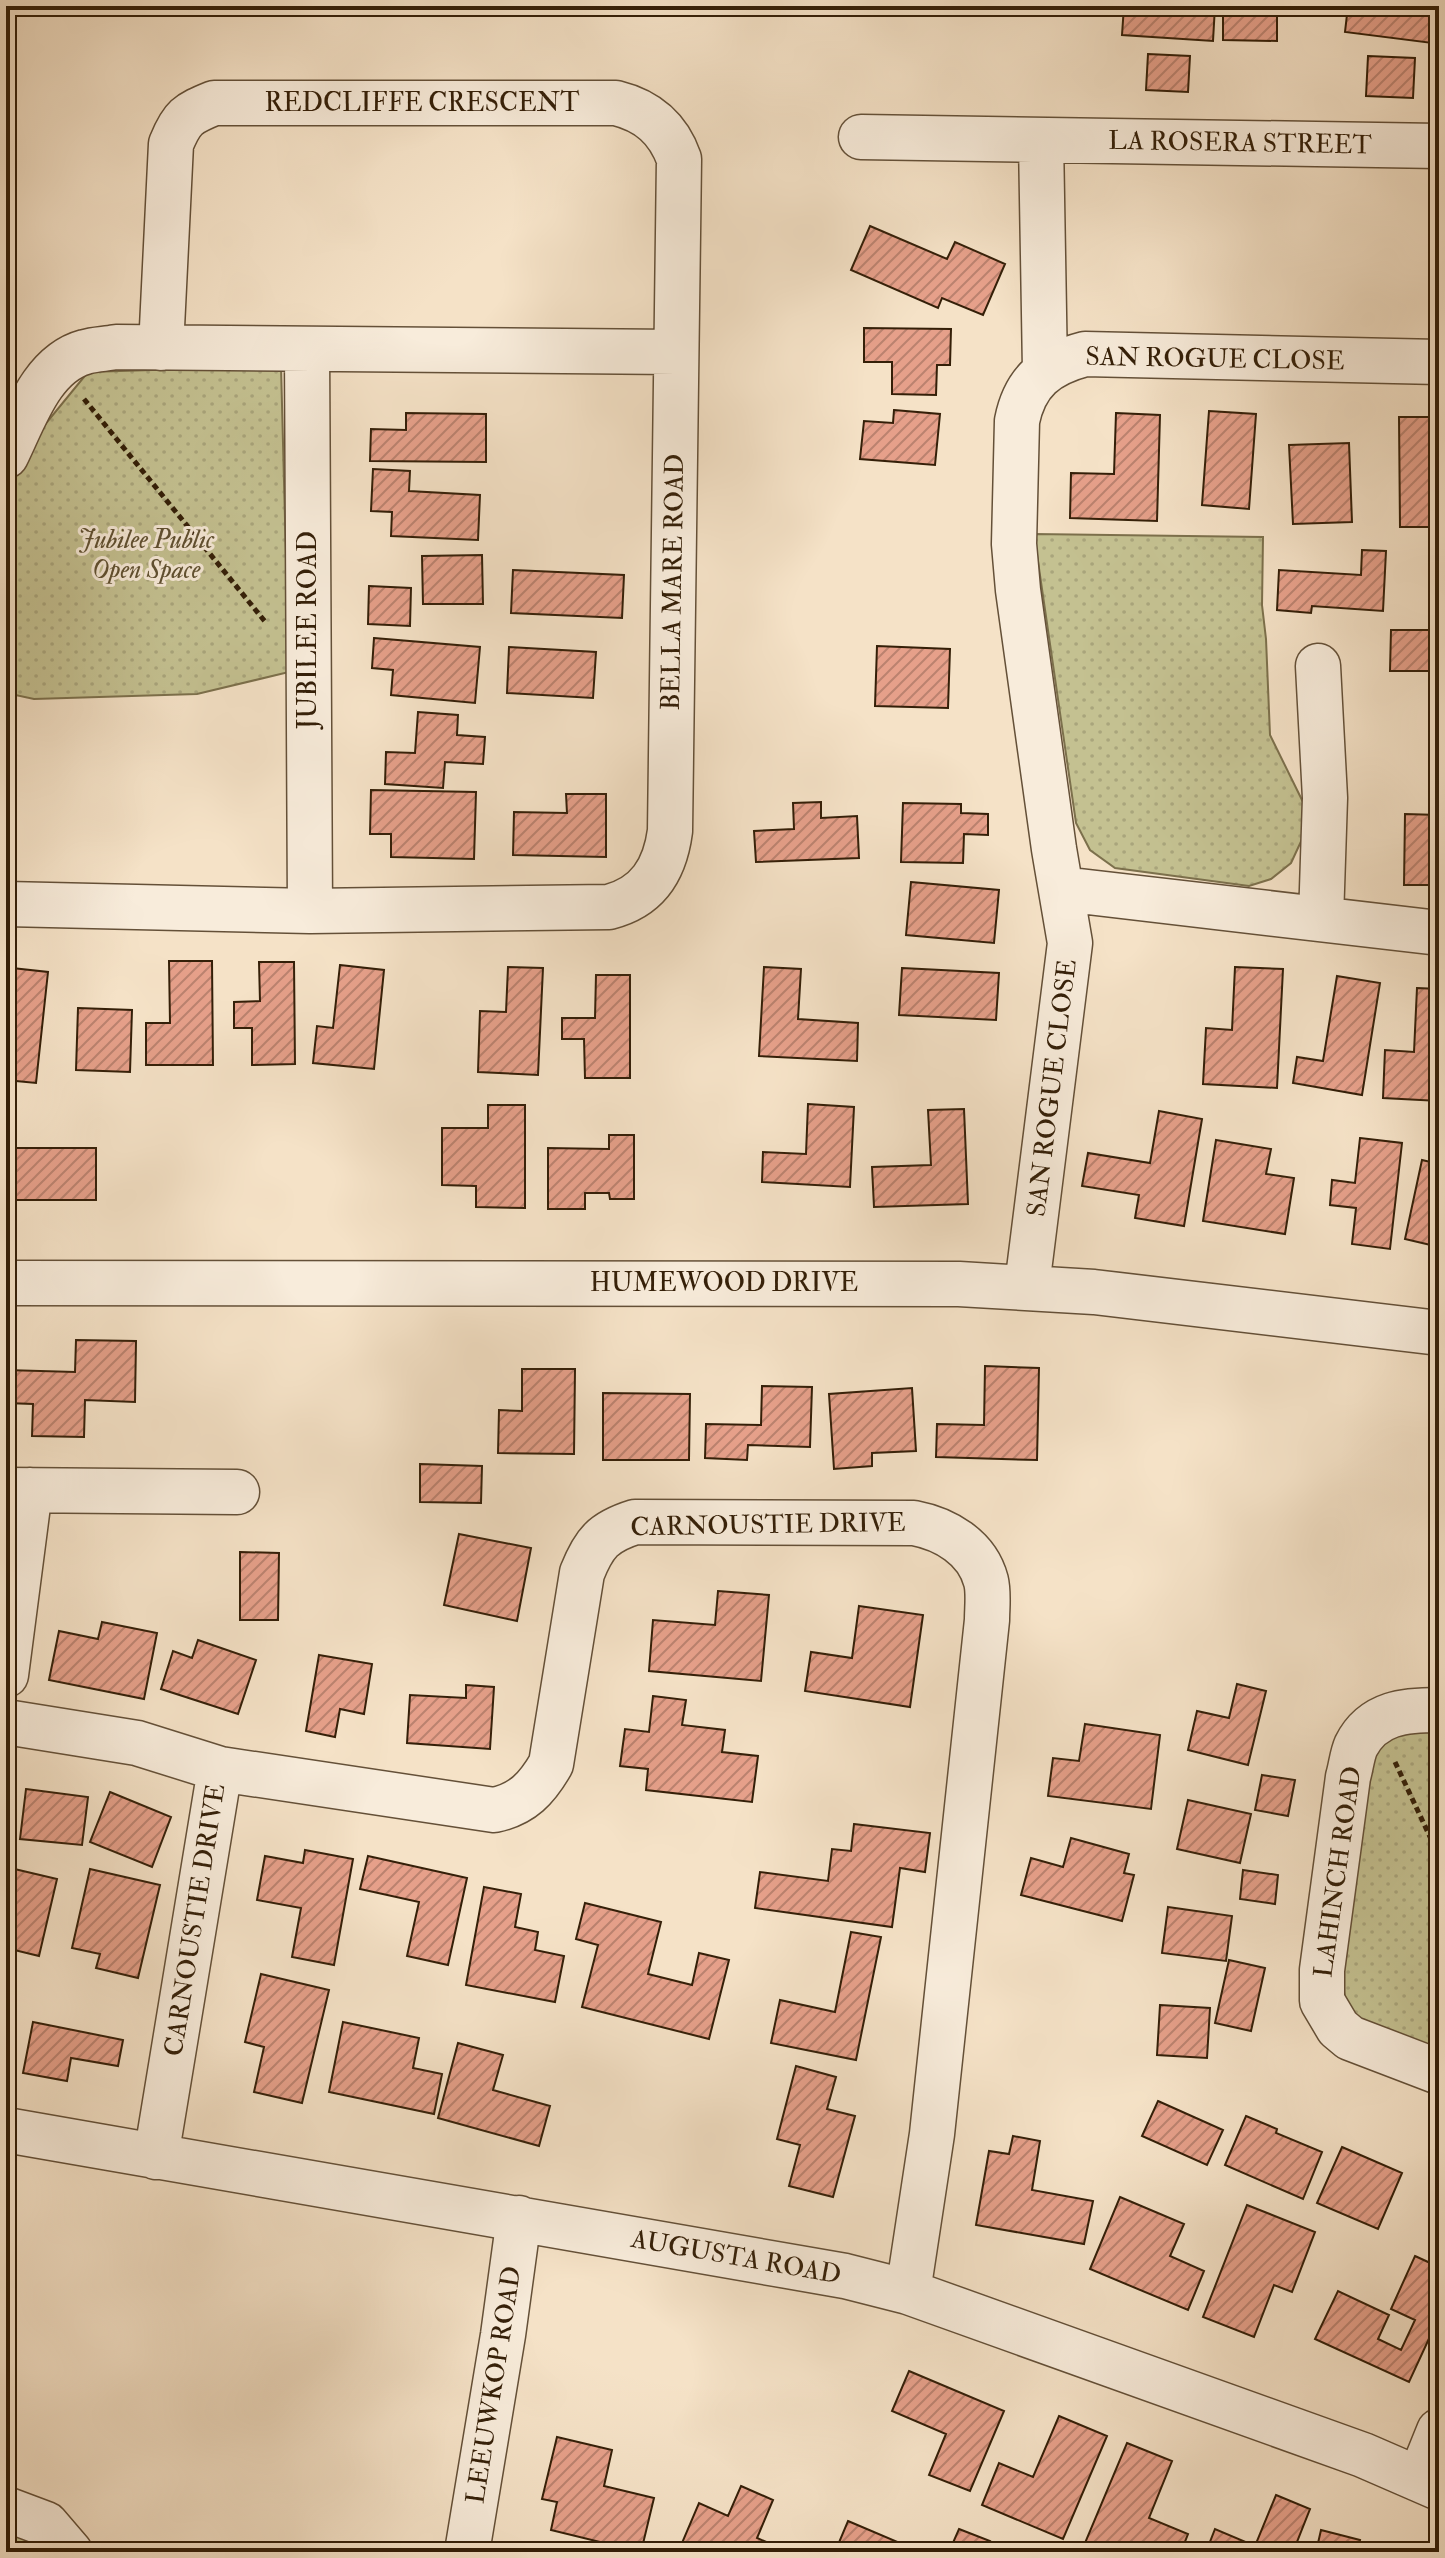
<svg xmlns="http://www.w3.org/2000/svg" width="1445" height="2558" font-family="'IM FELL Double Pica',serif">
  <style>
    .park { fill: url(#park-dots); stroke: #7c704c; stroke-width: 2 }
    .building { fill: url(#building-hatch); stroke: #341f08; stroke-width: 2 }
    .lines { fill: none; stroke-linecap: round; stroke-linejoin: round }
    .minor-casing { stroke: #645038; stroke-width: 47 }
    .path { stroke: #341f08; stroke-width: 5; stroke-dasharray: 6 4; stroke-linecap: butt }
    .minor { stroke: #f8ecdb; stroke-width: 44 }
    .labels { text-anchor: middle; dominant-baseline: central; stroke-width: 6; stroke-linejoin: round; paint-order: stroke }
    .street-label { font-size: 26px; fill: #341f08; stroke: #f8ecdb }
    .park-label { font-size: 26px; font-style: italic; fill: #5f5031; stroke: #f8ecdb }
  </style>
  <defs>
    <pattern id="park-dots" width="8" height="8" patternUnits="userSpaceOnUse" patternTransform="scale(2)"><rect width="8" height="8" fill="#c4c191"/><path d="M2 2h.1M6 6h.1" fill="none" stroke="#a9a57c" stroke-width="1.8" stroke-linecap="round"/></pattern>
    <pattern id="building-hatch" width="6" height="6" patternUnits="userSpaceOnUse" patternTransform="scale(2)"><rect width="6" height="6" fill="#e6a08a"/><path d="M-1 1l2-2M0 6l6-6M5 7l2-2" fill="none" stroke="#bb826f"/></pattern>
  </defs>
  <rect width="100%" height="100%" fill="#f5e2c7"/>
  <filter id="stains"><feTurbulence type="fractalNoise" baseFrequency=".0025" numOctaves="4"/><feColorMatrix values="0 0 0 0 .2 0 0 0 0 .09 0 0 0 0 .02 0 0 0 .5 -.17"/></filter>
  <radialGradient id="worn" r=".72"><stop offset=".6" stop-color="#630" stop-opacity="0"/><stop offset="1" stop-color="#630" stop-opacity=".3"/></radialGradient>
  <!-- park -->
  <path class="park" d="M281,366L289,672L197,694L34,699L6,693V483L20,455L88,372Z
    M1034,534L1263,537L1262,605L1266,639L1270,735L1303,802L1304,835L1291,863L1271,879L1249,886L1115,868L1090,850L1076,823Z
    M1439,1726V2053L1356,2019L1346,2003L1342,1981L1369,1762L1396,1729Z
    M6,2528L32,2537L44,2552H6Z"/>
  <!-- building -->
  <path class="building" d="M1124,6H1215L1213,41L1122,35Z
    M1223,6H1277V41L1223,40Z
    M1348,6H1437L1432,43L1345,32Z
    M1148,54L1190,56L1188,92L1146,90Z
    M1368,56L1415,58L1413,98L1366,96Z
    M870,226L947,259L955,242L1005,264L983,315L942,298L938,308L851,270Z
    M864,328L951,329L950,365H937L936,395L892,394V362H864Z
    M894,410L940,414L935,465L860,459L864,421L893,423Z
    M1209,411L1256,414L1249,509L1202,505Z
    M406,413L486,414V462L370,461L371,429L406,430Z
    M1116,413L1160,415L1157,521L1070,518L1071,473L1114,474Z
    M1399,417H1439V527H1400Z
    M1349,443L1352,522L1293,524L1289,445Z
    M373,469L410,471L409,491L480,495L478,540L391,536L392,512L371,511Z
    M1362,550L1386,551L1383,611L1312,606L1311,613L1277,610L1279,570L1361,575Z
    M482,555L483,604H423L422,556Z
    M513,570L624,575L622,618L511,613Z
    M369,586L411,588L410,626L368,624Z
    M1391,630H1439V671H1390Z
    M374,638L480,647L475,703L391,695L393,670L372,668Z
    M877,646L950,649L948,708L875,706Z
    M509,647L596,652L593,698L507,693Z
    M418,712L458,715L457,735L485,737L483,764L445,762L443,788L385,784L386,752L415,753Z
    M371,790L476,792L474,859L391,857V834H370Z
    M566,794H606V857L513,855L514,812L567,813Z
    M821,802V818L857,816L859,858L756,862L754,831L794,829L793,803Z
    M903,803L961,804V813L988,814V835L964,834L963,863L901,862Z
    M1405,814L1439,815V885H1404Z
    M911,882L999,890L994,943L906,935Z
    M169,961H212L213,1065H146V1023H170Z
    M259,962H294L295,1064L252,1065V1028H234V1002L260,1001Z
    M340,965L384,970L374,1069L313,1063L317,1026L333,1028Z
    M508,967L543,968L538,1075L478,1072L480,1011L506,1012Z
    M764,967L801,969L798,1019L858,1023L857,1061L759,1056Z
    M1235,967L1283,969L1277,1088L1203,1084L1206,1028L1232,1030Z
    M12,968L48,972L36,1083L6,1080V1025Z
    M902,968L999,973L996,1020L899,1015Z
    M596,975H630V1078H585L584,1039H562V1018H595Z
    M1337,976L1380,983L1362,1095L1293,1083L1297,1057L1323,1061Z
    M1417,988L1439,989V1101L1383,1098L1385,1050L1414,1052Z
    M78,1008L132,1010L130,1072L76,1070Z
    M808,1104L854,1107L850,1187L762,1182L763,1152L806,1154Z
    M488,1105H525V1208L476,1207V1186L442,1185V1128H488Z
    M964,1109L968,1204L874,1207L872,1167L931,1165L928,1110Z
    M1159,1111L1202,1119L1184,1226L1135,1218L1139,1195L1082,1186L1088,1153L1150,1163Z
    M609,1135H634V1199H610L609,1193H585V1209H548V1148L609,1149Z
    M1360,1138L1402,1143L1390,1249L1352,1244L1356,1208L1330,1205L1332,1180L1355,1183Z
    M1216,1140L1271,1149L1266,1174L1294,1178L1285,1234L1203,1221Z
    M10,1148H96V1200H10Z
    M1422,1160L1439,1164V1247L1405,1239Z
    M76,1340L136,1341L135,1402L85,1400L84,1437L32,1436L33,1404L6,1403V1370L75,1372Z
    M985,1366L1039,1368L1037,1460L936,1457L937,1424L984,1425Z
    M522,1369H575L574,1454L498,1453L499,1410L522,1411Z
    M762,1386L812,1387L810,1447L748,1445L747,1460L705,1458L706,1424L761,1425Z
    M912,1388L916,1451L872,1453V1466L834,1469L829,1394Z
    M603,1393L690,1394L689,1460H603Z
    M420,1464L482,1466L481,1503L420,1502Z
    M459,1534L531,1548L517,1621L444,1605Z
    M240,1552L279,1553L278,1620H240Z
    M718,1591L769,1595L761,1681L649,1671L653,1620L715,1625Z
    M859,1606L923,1615L910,1707L805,1691L811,1652L852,1658Z
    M102,1622L157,1633L144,1699L49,1680L59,1631L98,1639Z
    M198,1640L256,1660L238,1714L161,1689L173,1651L192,1658Z
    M319,1655L372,1664L364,1714L340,1709L335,1737L306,1731Z
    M1237,1684L1266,1691L1248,1765L1188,1750L1197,1711L1229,1718Z
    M466,1685L494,1687L490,1749L407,1743L410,1695L466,1698Z
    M653,1696L686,1700L682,1725L725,1730L722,1752L758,1756L752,1802L646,1790L648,1769L620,1766L625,1729L649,1732Z
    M1085,1724L1160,1735L1151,1809L1048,1796L1053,1758L1079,1761Z
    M1262,1775L1295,1780L1288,1816L1255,1810Z
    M26,1789L88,1797L82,1845L20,1839Z
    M110,1792L171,1817L152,1867L90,1842Z
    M1188,1800L1251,1814L1240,1863L1177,1849Z
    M854,1824L930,1833L925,1872L900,1868L892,1927L755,1908L760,1872L828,1881L832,1849L851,1851Z
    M1071,1838L1129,1854L1124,1873L1134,1875L1122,1921L1021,1895L1031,1858L1063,1867Z
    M305,1850L353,1859L334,1965L292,1957L301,1908L257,1900L265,1856L303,1863Z
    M368,1856L467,1878L448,1965L407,1956L419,1902L360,1889Z
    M6,1867L57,1879L39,1956L6,1948Z
    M90,1869L160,1885L138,1978L96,1968L100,1954L72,1948Z
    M1243,1870L1278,1875L1275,1904L1240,1899Z
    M484,1887L521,1894L515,1927L538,1932L535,1950L564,1956L555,2002L466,1985Z
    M585,1903L661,1922L648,1974L692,1985L699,1953L729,1960L709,2039L582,2007L598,1945L576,1939Z
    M1168,1907L1232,1916L1226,1961L1162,1953Z
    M851,1932L881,1937L856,2060L771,2043L780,2000L835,2012Z
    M1229,1960L1265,1968L1251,2031L1215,2023Z
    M261,1974L329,1990L302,2103L254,2092L264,2047L245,2042Z
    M1160,2005L1210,2008L1207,2058L1157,2055Z
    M33,2022L123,2040L118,2066L71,2058L67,2081L23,2073Z
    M343,2022L419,2038L413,2068L442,2074L434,2114L329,2092Z
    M458,2043L503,2055L493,2090L550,2106L539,2146L438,2118Z
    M796,2066L836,2077L827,2109L855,2116L833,2197L789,2186L800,2145L777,2139Z
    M1158,2101L1223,2130L1207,2165L1142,2136Z
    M1246,2116L1277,2129L1276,2133L1322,2152L1303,2199L1225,2165Z
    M1013,2136L1040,2141L1032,2190L1093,2201L1084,2244L976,2225L989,2151L1009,2154Z
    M1342,2147L1402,2173L1378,2229L1317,2203Z
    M1120,2197L1184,2224L1170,2256L1204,2271L1188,2310L1090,2269Z
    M1247,2205L1315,2232L1292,2292L1274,2285L1254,2337L1203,2317Z
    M1415,2256L1439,2267V2317L1409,2382L1315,2339L1338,2291L1389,2315L1378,2339L1401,2350L1415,2320L1391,2309Z
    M909,2371L1004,2411L970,2491L929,2475L946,2434L892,2411Z
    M1059,2416L1107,2436L1063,2539L982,2505L999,2463L1033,2477Z
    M557,2437L612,2450L604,2486L654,2498L641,2552L551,2530L557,2502L542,2499Z
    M1127,2443L1172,2461L1149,2518L1188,2534L1181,2552H1106L1085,2543Z
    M741,2486L773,2500L757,2538L790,2552H702L682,2543L699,2503L728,2516Z
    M1276,2495L1310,2509L1293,2552H1206L1215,2529L1255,2546Z
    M848,2521L921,2552H835Z
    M959,2529L990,2541L985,2552H949Z
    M1321,2530L1360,2540L1357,2552H1316Z"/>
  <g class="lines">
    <defs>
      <path id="minor" d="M861,137L1439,146
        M1041,140L1045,370
        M307,349L310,911
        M6,456C24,420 41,364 85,352C95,349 106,349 116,347L676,352
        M1318,666L1325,798L1321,919
        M1062,889L1439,933
        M6,904L310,911L609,907C648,897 665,869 670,831L679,159C668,128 648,111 616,103H214C187,114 182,117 171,144L161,348
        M6,1283L959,1284L1094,1292L1439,1333
        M1027,1286L1070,943L1054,849L1018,590L1014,544L1017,421C1025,381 1047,364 1085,354L1439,362
        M6,1490L237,1492
        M6,1675L30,1490
        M1439,1710C1406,1710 1373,1712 1356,1746C1352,1755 1351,1767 1348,1777L1322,1970V2001L1338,2028L1350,2038L1439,2072
        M6,1722L137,1743L220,1769
        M6,2130L845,2276L908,2292L1363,2455L1439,2488
        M156,2157L220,1769L494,1810C523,1804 537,1788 551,1764L582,1573C594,1543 603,1532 635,1522L914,1523C945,1529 977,1547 986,1581C989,1593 987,1608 987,1620L932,2134L908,2292
        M1420,2478L1439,2431
        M6,2509L46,2524L70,2552
        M467,2552L503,2335L519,2218"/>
    </defs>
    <!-- minor casing -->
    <use href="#minor" class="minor-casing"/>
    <!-- path -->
    <path class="path" d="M84,399L267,624
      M1395,1762L1439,1856"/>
    <!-- minor -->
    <use href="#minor" class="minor"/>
  </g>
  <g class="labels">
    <!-- street labels -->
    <g class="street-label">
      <text x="422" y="103">REDCLIFFE CRESCENT</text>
      <text transform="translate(1240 143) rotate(1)">LA ROSERA STREET</text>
      <text transform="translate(1215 359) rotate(1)">SAN ROGUE CLOSE</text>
      <text transform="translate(673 582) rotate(-89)">BELLA MARE ROAD</text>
      <text transform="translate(308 630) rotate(-90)">JUBILEE ROAD</text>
      <text transform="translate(1052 1088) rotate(-83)">SAN ROGUE CLOSE</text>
      <text x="724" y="1283">HUMEWOOD DRIVE</text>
      <text transform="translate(768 1525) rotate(-1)">CARNOUSTIE DRIVE</text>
      <text transform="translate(1338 1872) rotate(-82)">LAHINCH ROAD</text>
      <text transform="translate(195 1920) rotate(-81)">CARNOUSTIE DRIVE</text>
      <text transform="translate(736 2257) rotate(10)">AUGUSTA ROAD</text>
      <text transform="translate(494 2385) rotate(-81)">LEEUWKOP ROAD</text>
    </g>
    <!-- park labels -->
    <g class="park-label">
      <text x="146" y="540">Jubilee Public<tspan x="146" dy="30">Open Space</tspan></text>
    </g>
  </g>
  <!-- margin -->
  <rect width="1445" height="2558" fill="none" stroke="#f5e2c7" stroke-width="32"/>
  <rect x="8" y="8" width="1429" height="2542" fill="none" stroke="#341f08" stroke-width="4"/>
  <rect x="16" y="16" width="1413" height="2526" fill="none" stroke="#341f08" stroke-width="2"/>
  <rect width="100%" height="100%" filter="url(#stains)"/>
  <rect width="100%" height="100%" fill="url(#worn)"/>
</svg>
